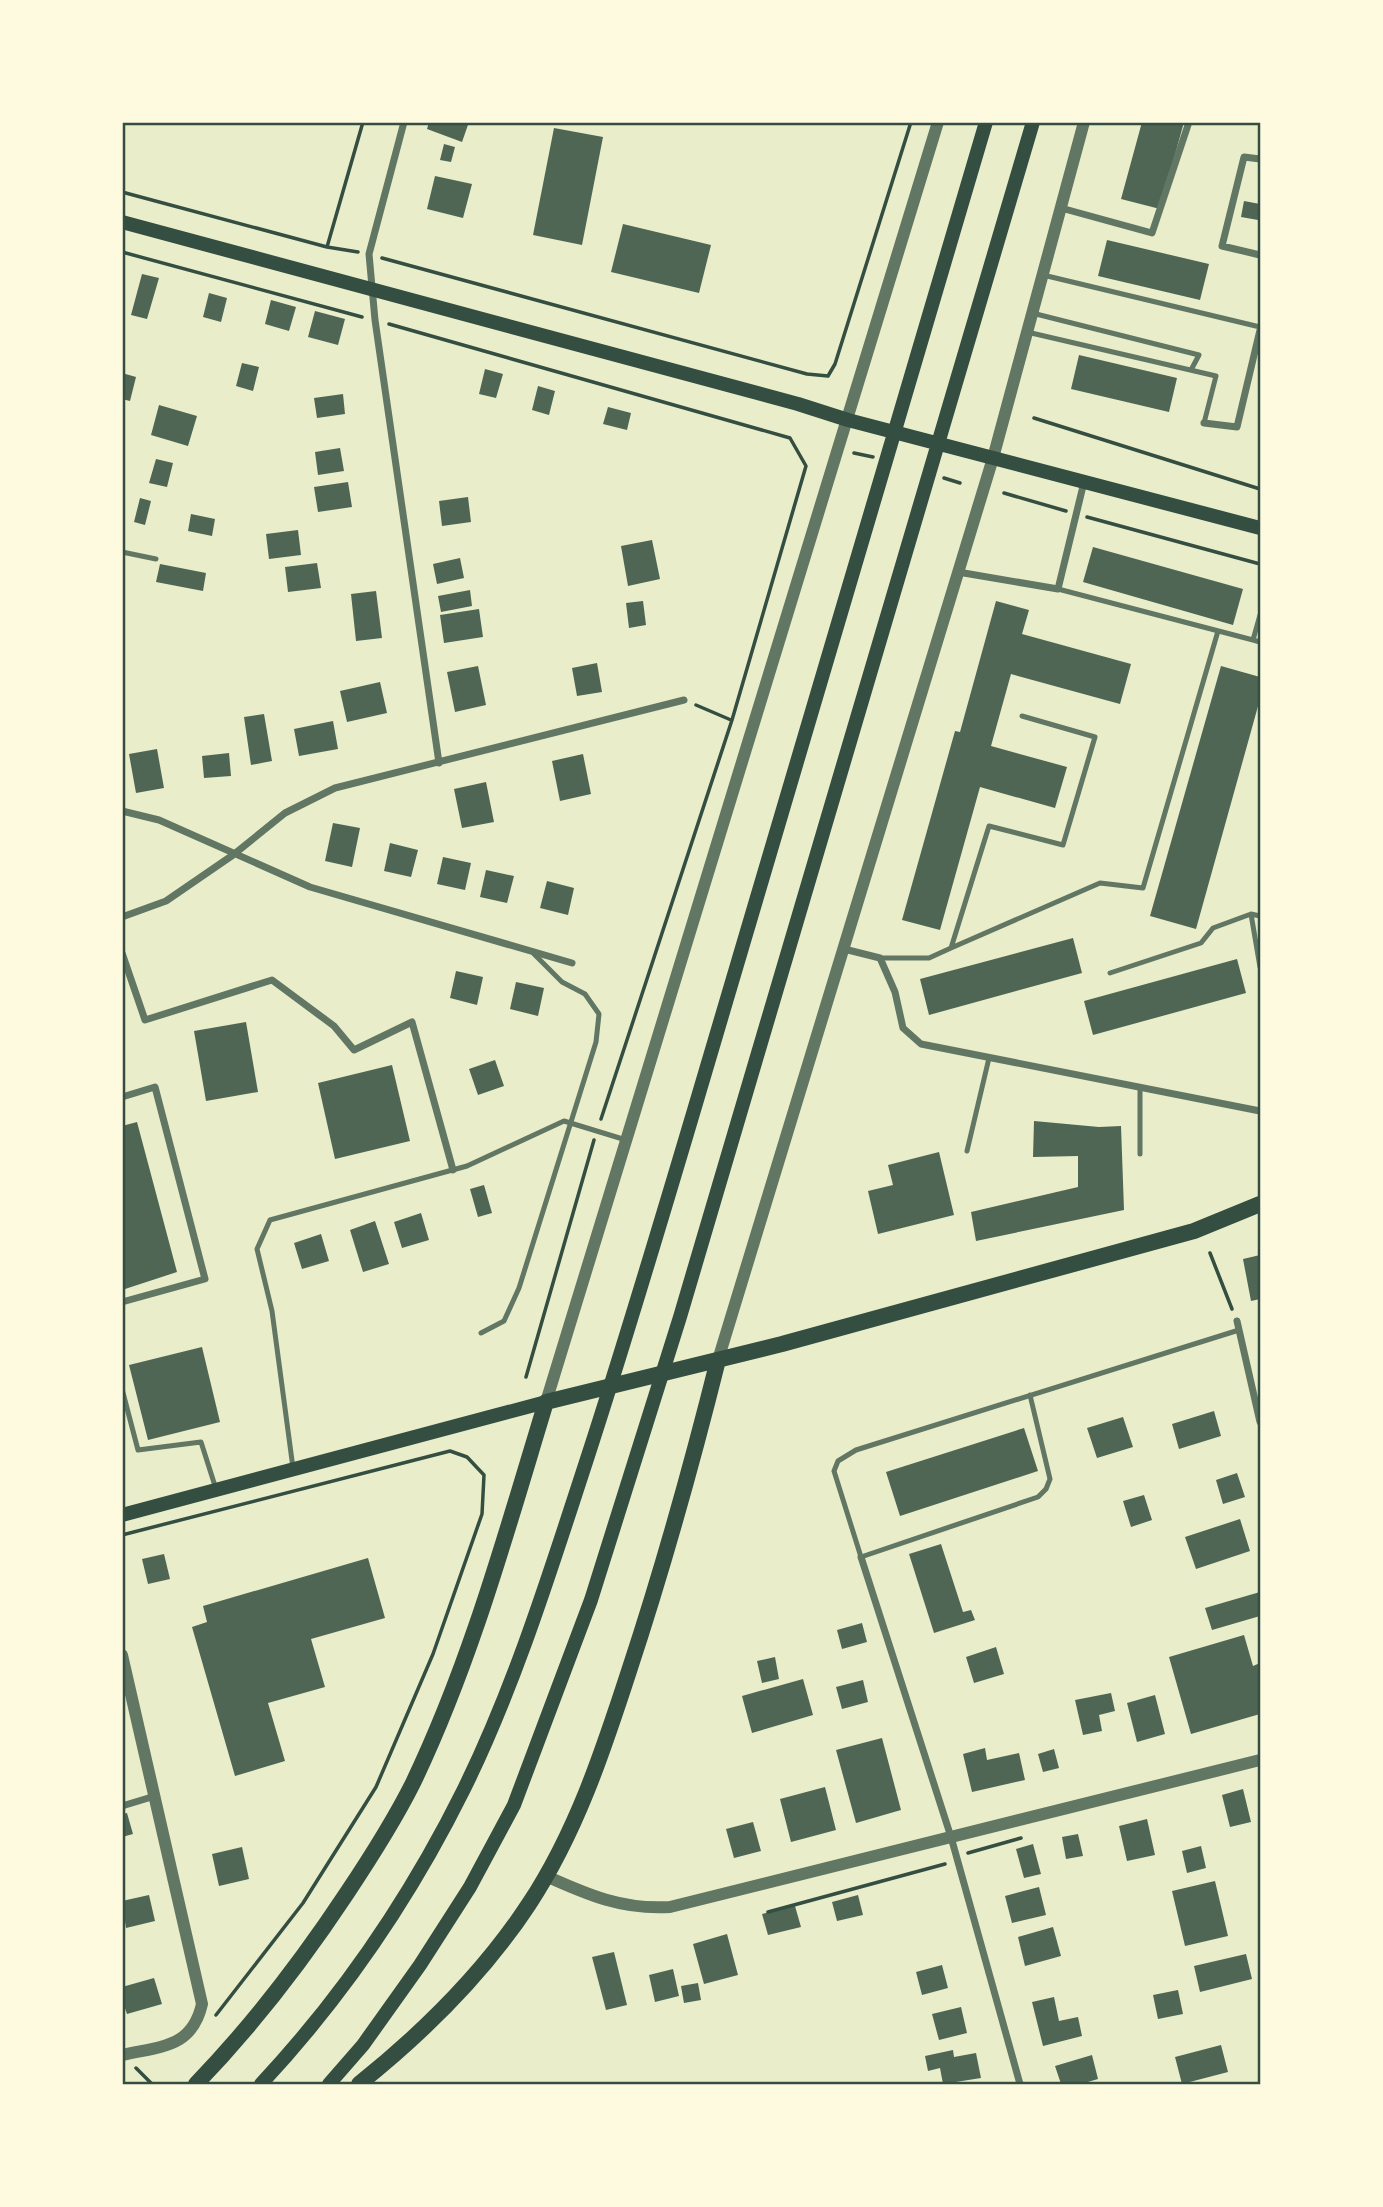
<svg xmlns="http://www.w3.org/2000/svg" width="1383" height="2207" font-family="Roboto,sans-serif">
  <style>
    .building { fill: #4f6655 }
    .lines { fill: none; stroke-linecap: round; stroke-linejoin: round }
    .path { stroke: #344e41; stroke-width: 3.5 }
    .service { stroke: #617663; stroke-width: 5 }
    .minor { stroke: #617663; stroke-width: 7 }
    .tertiary { stroke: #617663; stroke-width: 12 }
    .secondary { stroke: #344e41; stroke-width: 14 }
    .primary { stroke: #344e41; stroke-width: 16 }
    .neatline { fill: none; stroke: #344e41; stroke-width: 2.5 }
  </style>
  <rect width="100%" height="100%" fill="#e9edc9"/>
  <!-- building -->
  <path class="building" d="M429,122H469L462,142L427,129Z
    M1142,122H1184L1160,209L1121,199Z
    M554,128L603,137L582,245L533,235Z
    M444,144L455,147L451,162L440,160Z
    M435,176L472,184L463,218L427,209Z
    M1244,201L1260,204L1258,220L1241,217Z
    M623,224L711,245L699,293L611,272Z
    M1107,240L1209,264L1200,300L1098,276Z
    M142,274L159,278L147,319L131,315Z
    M209,293L227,298L221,322L203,317Z
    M271,300L296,307L289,331L265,324Z
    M315,311L345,319L338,345L308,337Z
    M1079,355L1177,378L1169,412L1071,389Z
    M242,363L259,367L253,391L236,386Z
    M485,369L503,374L496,398L479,394Z
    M122,373L136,377L130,401L122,399Z
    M538,386L555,391L549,415L532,410Z
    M343,394L345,414L317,418L314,398Z
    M159,405L197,416L188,446L151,435Z
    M608,407L631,413L627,430L603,424Z
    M340,448L344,471L318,475L315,452Z
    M156,459L173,463L167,487L149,483Z
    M348,482L352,507L318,512L314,487Z
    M468,497L471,522L442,526L439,501Z
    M140,498L151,501L145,525L134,522Z
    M191,514L215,519L212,536L188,531Z
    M298,530L301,555L269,559L266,534Z
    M652,540L660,579L628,586L621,546Z
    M1093,547L1243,589L1233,625L1083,582Z
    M460,558L464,578L437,584L433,564Z
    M317,563L321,588L288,592L285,567Z
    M160,564L206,573L203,591L156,582Z
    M470,590L472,606L441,612L438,596Z
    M376,591L382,638L356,641L351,594Z
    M643,601L646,625L629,628L626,603Z
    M996,601L1029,610L1022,634L1131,664L1120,704L1011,674L991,746L1067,767L1055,808L980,787L940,930L902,920L955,731L960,732Z
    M479,609L483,637L444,643L440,615Z
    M597,663L602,692L577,696L572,668Z
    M478,666L486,705L455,712L447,672Z
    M1221,666L1260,677V699L1196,929L1150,916Z
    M380,682L387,713L347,722L340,691Z
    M264,714L272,761L251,765L244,717Z
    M333,721L338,749L299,756L294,729Z
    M157,749L164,788L136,793L129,754Z
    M229,753L231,776L204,778L202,756Z
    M583,754L591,794L560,801L552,761Z
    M486,782L494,822L462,828L454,789Z
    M333,823L360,828L352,867L325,861Z
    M390,843L418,850L411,877L384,871Z
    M443,857L471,863L465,890L437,884Z
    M486,870L514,876L507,903L480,897Z
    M547,881L574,888L568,915L540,908Z
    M1073,938L1082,973L929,1015L920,979Z
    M1237,959L1246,993L1093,1035L1084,1001Z
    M456,971L483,977L477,1005L450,998Z
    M516,982L544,988L538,1016L510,1009Z
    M246,1022L258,1092L206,1101L194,1031Z
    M495,1060L504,1086L478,1095L469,1069Z
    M392,1065L410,1141L335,1159L318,1083Z
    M1034,1121L1099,1127L1121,1126L1124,1210L976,1241L971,1212L1078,1187V1156L1033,1157Z
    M137,1122L177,1272L122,1290V1126Z
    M939,1152L954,1215L878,1234L868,1191L893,1185L888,1165Z
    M484,1185L492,1213L478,1217L470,1189Z
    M421,1213L429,1240L402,1248L394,1222Z
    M375,1221L389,1264L363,1272L350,1230Z
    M321,1234L329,1261L302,1269L294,1243Z
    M1260,1255V1299L1251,1301L1243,1259Z
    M202,1347L220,1422L148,1440L129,1365Z
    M1214,1411L1221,1436L1179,1449L1172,1424Z
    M1123,1417L1133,1447L1097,1458L1087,1428Z
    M1024,1428L1038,1471L900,1516L886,1472Z
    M1237,1473L1245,1497L1223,1504L1216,1480Z
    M1144,1495L1152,1520L1131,1527L1123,1501Z
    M1240,1519L1250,1551L1196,1569L1185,1537Z
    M941,1544L963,1612L971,1610L975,1620L934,1633L909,1554Z
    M164,1554L170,1579L148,1584L142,1559Z
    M368,1558L385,1618L311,1639L325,1687L268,1703L285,1761L235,1776L192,1627L207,1622L203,1606Z
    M1260,1592V1616L1212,1630L1205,1608Z
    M862,1623L867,1642L842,1649L837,1630Z
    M1244,1635L1253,1666L1260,1663V1714L1191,1734L1169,1657Z
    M996,1647L1004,1674L974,1683L966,1657Z
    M775,1657L779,1679L762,1683L757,1661Z
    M803,1679L813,1715L752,1733L742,1696Z
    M863,1680L868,1702L842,1709L836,1687Z
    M1111,1693L1115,1711L1099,1715L1102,1731L1083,1735L1075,1700Z
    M1155,1695L1165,1734L1137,1742L1127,1703Z
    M882,1738L901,1810L856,1823L836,1750Z
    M985,1748L987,1760L1019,1753L1025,1780L972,1792L963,1754Z
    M1054,1749L1059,1768L1043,1772L1038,1754Z
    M825,1787L836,1830L791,1842L780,1799Z
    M1243,1789L1251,1822L1230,1827L1222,1795Z
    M127,1813L133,1834L122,1837V1814Z
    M1147,1819L1155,1855L1127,1861L1119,1826Z
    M753,1822L761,1851L734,1858L726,1829Z
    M1078,1834L1083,1856L1066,1859L1062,1837Z
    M1033,1844L1041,1874L1024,1878L1016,1849Z
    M1201,1846L1206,1868L1187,1873L1182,1851Z
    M242,1847L249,1879L219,1886L212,1854Z
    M1215,1881L1228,1936L1185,1946L1172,1891Z
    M1039,1887L1046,1915L1012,1923L1005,1896Z
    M149,1895L155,1921L126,1928L122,1901Z
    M858,1895L863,1915L837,1921L832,1902Z
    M795,1906L801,1927L768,1935L762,1914Z
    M1053,1927L1061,1956L1025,1966L1018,1937Z
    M727,1934L738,1975L704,1984L693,1944Z
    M614,1952L627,2005L606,2010L592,1957Z
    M1246,1954L1252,1979L1200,1992L1194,1966Z
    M942,1965L948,1988L922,1995L916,1972Z
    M673,1969L679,1996L655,2002L649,1975Z
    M154,1978L162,2004L127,2014L122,2000V1987Z
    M698,1983L701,2000L684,2003L681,1986Z
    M1178,1990L1183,2014L1158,2019L1153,1995Z
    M1054,1997L1059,2021L1078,2017L1082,2036L1043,2046L1032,2002Z
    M961,2007L967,2033L939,2040L932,2014Z
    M1221,2045L1228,2072L1182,2084L1175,2057Z
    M953,2050L954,2057L976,2053L981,2078L943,2084L940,2068L928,2071L925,2056Z
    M1092,2055L1098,2079L1081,2084H1061L1055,2066Z"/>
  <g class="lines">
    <!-- path -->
    <path class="path" d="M122,192L327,247L358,252
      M327,247L363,122
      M122,252L362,317
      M382,258L807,374L828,376L835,364L911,122
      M389,324L790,438L806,466L732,720L601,1119
      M1034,418L1260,489
      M854,453L873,457
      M944,478L960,483
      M1004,493L1066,511
      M1087,517L1260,564
      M696,705L731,720
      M1210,1253L1232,1309
      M526,1377L594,1140
      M122,1535L450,1451L467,1457L484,1475L482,1514L433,1654L376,1787L303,1903L216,2015
      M968,1853L1021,1838
      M768,1912L945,1864
      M136,2068L152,2084"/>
    <!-- service -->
    <path class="service" d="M1043,275L1260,327
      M1032,313L1199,355L1191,370
      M1027,332L1216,376L1204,423
      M122,552L156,559
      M1058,589L1253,640
      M1260,615L1253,640L1260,642
      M1260,916L1251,914L1260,967
      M951,948L1100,883L1143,888L1218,631
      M880,958H929L951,948L989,826L1063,845L1095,737L1022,716
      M1110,973L1201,943L1213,928L1251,914
      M1140,1087V1154
      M967,1151L989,1058
      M481,1333L504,1321L519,1288L596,1042L599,1014L585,994L562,982L534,954
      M122,1389L138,1450L201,1442L216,1489
      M1030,1395L1050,1479L1046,1489L1038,1497L861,1557L834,1471L838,1461L856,1450L1239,1330
      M293,1468L272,1311L257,1249L270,1220L467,1166L564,1121L626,1140"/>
    <!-- minor -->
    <path class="minor" d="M404,122L369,254L375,320L439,763
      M1260,159L1244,157L1222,246L1260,255
      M1061,208L1152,233L1189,122
      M1204,423L1237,427L1260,330
      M958,572L1058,589L1084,482
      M122,811L159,820L310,887L572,963
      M122,917L166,901L233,855L285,813L335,788L684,700
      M844,949L880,958L895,992L903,1028L921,1044L1260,1111
      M122,953L145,1020L272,980L334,1026L354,1050L412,1022L453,1170
      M122,1097L155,1087L205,1279L122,1302
      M1237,1321L1260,1422
      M861,1557L951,1837L1020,2084
      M122,1806L155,1796"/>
    <!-- tertiary -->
    <path class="tertiary" d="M718,1360L993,458L1084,122
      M546,1402L938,122
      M122,1655L202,2004C192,2048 161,2046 122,2055
      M546,1876C588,1895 623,1910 670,1907L1260,1760"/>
    <!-- secondary -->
    <path class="secondary" d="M122,222L798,404L848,420L1260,528
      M122,1515L546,1402
      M261,2084C344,1995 410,1898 464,1789C515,1685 550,1572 586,1462C631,1324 672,1185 713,1046C804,739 895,430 986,122
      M329,2084L363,2045L420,1965L470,1887L514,1805L591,1600L680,1317L1033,122"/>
    <!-- primary -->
    <path class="primary" d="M196,2084C253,2025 302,1961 347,1893C371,1857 394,1821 413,1783C471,1662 507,1530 546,1402L782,1344L1194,1231L1260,1204
      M359,2084C424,2032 483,1974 529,1904C576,1833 603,1751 629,1671C663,1568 692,1464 718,1360"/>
  </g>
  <!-- border -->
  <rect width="1383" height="2207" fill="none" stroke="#fefae0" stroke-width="248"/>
  <rect x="124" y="124" width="1135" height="1959" class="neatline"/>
</svg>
